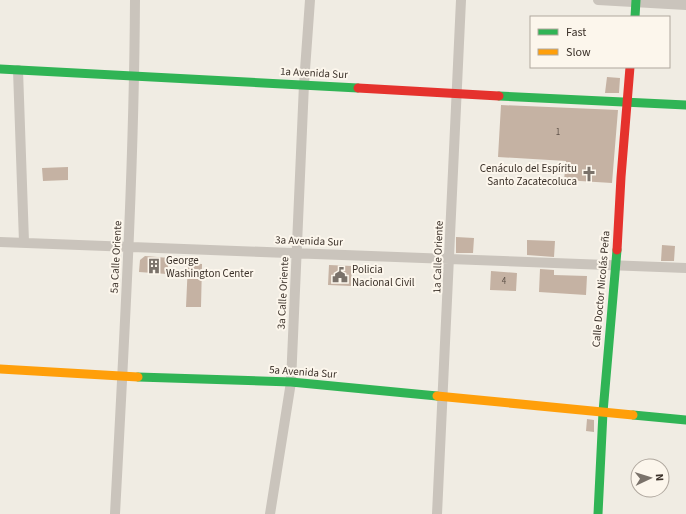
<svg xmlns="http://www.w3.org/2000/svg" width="686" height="514" font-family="'Source Sans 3',sans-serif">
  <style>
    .building { fill: #c5b2a3 }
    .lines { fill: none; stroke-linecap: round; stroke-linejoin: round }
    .street { stroke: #cac4bc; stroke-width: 10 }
    .fast { stroke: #30b455; stroke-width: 9 }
    .slow { stroke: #ff9f0a; stroke-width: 9 }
    .jam { stroke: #e5322d; stroke-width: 9 }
    .labels { text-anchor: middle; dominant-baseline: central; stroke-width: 4; stroke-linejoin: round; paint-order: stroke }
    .number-label { font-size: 9px; fill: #5e5148 }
    .street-label { font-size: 11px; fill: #3b3129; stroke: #fcf6ec }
    .poi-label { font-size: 11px; fill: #3b3129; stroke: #fcf6ec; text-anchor: start }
  </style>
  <rect width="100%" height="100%" fill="#f0ece3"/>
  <!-- building -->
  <path class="building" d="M607,77L620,78L619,93H605Z
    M501,105L618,110L612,183L564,180L566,161L498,157Z
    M68,167V180L43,181L42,168Z
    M456,237L474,238L473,253H456Z
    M527,240L555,241L554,257L527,255Z
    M662,245L675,246L674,261H661Z
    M145,256L169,258L167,274L139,272L140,260Z
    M188,263L202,264L201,307H186Z
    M329,265L352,266L351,286L328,285Z
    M540,269L554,270V275L587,276L586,295L539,292Z
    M491,271L517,273L516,291L490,290Z
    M587,419L594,420V432L586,431Z"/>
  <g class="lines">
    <!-- street -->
    <path class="street" d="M598,0L686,5
      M18,70L24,242
      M0,242L686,268
      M115,514C124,343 134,171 135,0
      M270,514L291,382L304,84L310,0
      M437,514L461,0"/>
    <!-- fast -->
    <path class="fast" d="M635,17L636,0
      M0,69L358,88
      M499,96L686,105
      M138,377L291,382L437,396
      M633,415L686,420
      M598,514L603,412L617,250"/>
    <!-- slow -->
    <path class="slow" d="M0,369L138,377
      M437,396L633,415"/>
    <!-- jam -->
    <path class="jam" d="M358,88L499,96
      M617,250L621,177L630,67"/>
  </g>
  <!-- icons -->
  <defs>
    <symbol id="church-bare" viewBox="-9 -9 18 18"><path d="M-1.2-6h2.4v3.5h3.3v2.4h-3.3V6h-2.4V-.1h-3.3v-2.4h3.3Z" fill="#7a726a" stroke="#fcf6ec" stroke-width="2.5" paint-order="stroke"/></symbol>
    <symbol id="building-bare" viewBox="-9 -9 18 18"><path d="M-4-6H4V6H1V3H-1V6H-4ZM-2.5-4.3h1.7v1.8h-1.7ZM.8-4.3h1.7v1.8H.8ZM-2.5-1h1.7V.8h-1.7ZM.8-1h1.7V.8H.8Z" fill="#7a726a" stroke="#fcf6ec" stroke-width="2.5" paint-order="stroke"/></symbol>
    <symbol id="civic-bare" viewBox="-9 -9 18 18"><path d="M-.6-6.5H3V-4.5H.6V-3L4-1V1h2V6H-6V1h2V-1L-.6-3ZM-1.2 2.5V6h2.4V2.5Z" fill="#7a726a" stroke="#fcf6ec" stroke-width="2.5" paint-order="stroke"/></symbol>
  </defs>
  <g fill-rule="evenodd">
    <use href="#church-bare" x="578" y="163" width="22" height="22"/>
    <use href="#building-bare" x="143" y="255" width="22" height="22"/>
    <use href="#civic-bare" x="329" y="264" width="22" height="22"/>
  </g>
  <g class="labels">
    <!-- number labels -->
    <g class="number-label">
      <text x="558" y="132">1</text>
      <text x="504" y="281">4</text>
    </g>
    <!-- street labels -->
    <g class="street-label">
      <text transform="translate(314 73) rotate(3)">1a Avenida Sur</text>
      <text transform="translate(309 241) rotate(2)">3a Avenida Sur</text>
      <text transform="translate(116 257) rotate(-87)">5a Calle Oriente</text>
      <text transform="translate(438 257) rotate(-88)">1a Calle Oriente</text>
      <text transform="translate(601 289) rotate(-85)">Calle Doctor Nicolás Peña</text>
      <text transform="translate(283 293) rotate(-87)">3a Calle Oriente</text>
      <text transform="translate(303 372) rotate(4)">5a Avenida Sur</text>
    </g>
    <!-- poi labels -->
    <g class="poi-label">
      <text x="577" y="168" text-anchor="end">Cenáculo del Espíritu<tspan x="577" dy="13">Santo Zacatecoluca</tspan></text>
      <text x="166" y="260">George<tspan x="166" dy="13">Washington Center</tspan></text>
      <text x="352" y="269">Policia<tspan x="352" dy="13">Nacional Civil</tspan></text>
    </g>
  </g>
  <!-- legend -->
  <rect x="530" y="16" width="140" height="52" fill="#fcf6ec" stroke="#afa79e"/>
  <rect x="538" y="29" width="20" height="6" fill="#30b455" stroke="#afa79e"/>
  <text x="566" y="36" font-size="12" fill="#3b3129">Fast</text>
  <rect x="538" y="49" width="20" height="6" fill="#ff9f0a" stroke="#afa79e"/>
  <text x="566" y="56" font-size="12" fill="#3b3129">Slow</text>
  <!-- north arrow -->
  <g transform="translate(650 478) rotate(86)"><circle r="19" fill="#fcf6ec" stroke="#afa79e"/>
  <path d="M0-3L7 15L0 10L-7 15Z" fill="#7a726a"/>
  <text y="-6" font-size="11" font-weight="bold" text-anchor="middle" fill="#3b3129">N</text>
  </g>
</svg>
